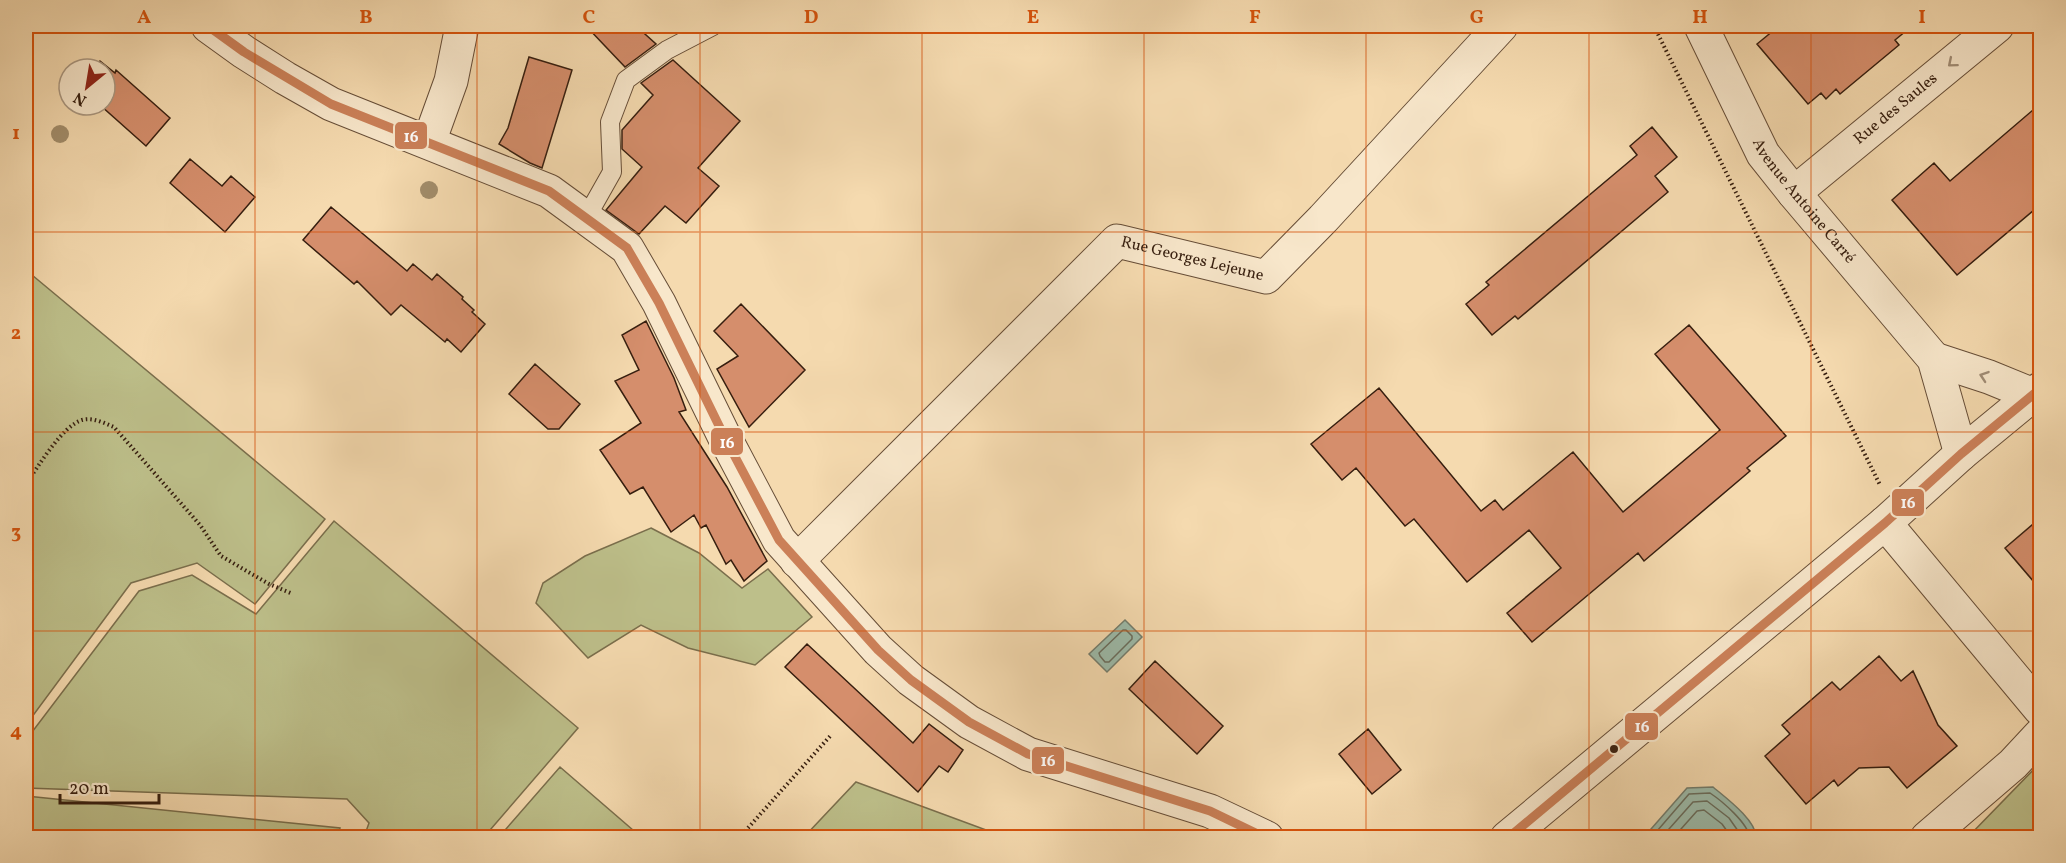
<svg xmlns="http://www.w3.org/2000/svg" width="2066" height="863" font-family="Vollkorn,serif">
  <style>
    .green { fill: #bdbf8a; stroke: #7a6e4c; stroke-width: 1.5 }
    .water { fill: #9cbbaa; stroke: #737c6c; stroke-width: 1.5 }
    .lines { fill: none; stroke-linecap: round; stroke-linejoin: round }
    .shore { stroke: #696c5c; stroke-width: 1.5 }
    .building { fill: #d58e6c; stroke: #361e0f; stroke-width: 1.5 }
    .service-casing { stroke: #664d37; stroke-width: 20 }
    .minor-casing { stroke: #664d37; stroke-width: 35 }
    .tertiary-casing { stroke: #664d37; stroke-width: 35 }
    .path { stroke: #361e0f; stroke-width: 4; stroke-dasharray: 1.5 3; stroke-linecap: butt }
    .service { stroke: #f8e7cb; stroke-width: 18 }
    .minor { stroke: #f8e7cb; stroke-width: 33 }
    .tertiary { stroke: #f8e7cb; stroke-width: 33 }
    .bus-1-casing { stroke: #f8e7cb; stroke-width: 14 }
    .bus-1 { stroke: #cb8058; stroke-width: 9 }
    .tree { fill: #a28d6b }
    .oneway { stroke: #a18d76 }
    .grid { fill: none; stroke: #d6530c; stroke-width: 1.5; stroke-opacity: 0.55 }
    .bus-dot { fill: #361e0f; stroke: #f8e7cb; stroke-width: 2 }
    .labels { text-anchor: middle; dominant-baseline: central; stroke-width: 4.5; stroke-linejoin: round; paint-order: stroke }
    .street-label { font-size: 16px; fill: #361e0f; stroke: #f8e7cb }
    .line-badge { stroke: #f8e7cb; stroke-width: 2 }
    .badge-label { font-size: 16px; text-anchor: middle; font-weight: bold; fill: #fff }
    .neatline { fill: none; stroke: #d6530c; stroke-width: 2 }
    .grid-label { font-size: 20px; text-anchor: middle; font-weight: bold; fill: #d6530c }
  </style>
  <rect width="100%" height="100%" fill="#f5daaf"/>
  <filter id="stains"><feTurbulence type="fractalNoise" baseFrequency=".00333" numOctaves="4"/><feColorMatrix values="0 0 0 0 .2 0 0 0 0 .09 0 0 0 0 .02 0 0 0 .5 -.17"/></filter>
  <radialGradient id="worn" r=".72"><stop offset=".6" stop-color="#630" stop-opacity="0"/><stop offset="1" stop-color="#630" stop-opacity=".3"/></radialGradient>
  <!-- green -->
  <path class="green" d="M26,270L325,519L255,604L197,563L131,583L26,725Z
    M334,521L578,728L484,837H364L369,823L347,799L26,788V740L139,591L192,575L256,614Z
    M651,528L699,553L742,588L768,569L812,617L755,665L688,648L641,625L588,658L536,603L543,583L585,556Z
    M2040,763V837H2017L2015,833L2002,837H1968Z
    M560,767L641,837H499Z
    M856,782L1005,837H804Z
    M26,796L340,828L338,838L26,837Z"/>
  <!-- water -->
  <path class="water" d="M1125,620L1142,637L1107,672L1089,654Z
    M1713,787C1726,798 1756,820 1756,837H1644L1687,788Z"/>
  <g class="lines">
    <!-- shore -->
    <path class="shore" d="M1123,630H1126L1132,636V639L1109,662H1105L1100,656L1099,653Z
      M1651,838L1689,794L1710,793C1722,801 1748,823 1750,838
      M1661,838L1693,802L1707,801L1729,818L1743,838
      M1673,838L1697,811L1704,810L1722,824L1732,838"/>
  </g>
  <!-- building -->
  <path class="building" d="M586,26H636L656,44L625,67Z
    M1779,26H1912L1895,40L1899,45L1840,94L1836,89L1826,99L1821,93L1808,104L1757,44Z
    M529,57L572,70L542,168L530,163L499,144L508,128Z
    M673,60L740,121L698,168L719,186L686,223L665,206L639,234L606,210L642,167L622,149V130L653,95L641,83Z
    M100,61L115,73L116,70L170,118L146,146L100,105H105V69H93Z
    M2040,104V205L1957,275L1892,200L1934,163L1950,181Z
    M1652,127L1677,157L1655,176L1668,192L1518,319L1515,316L1492,335L1466,304L1489,285L1486,282L1637,155L1630,146Z
    M190,159L222,186L231,176L255,197L225,232L170,183Z
    M331,207L407,271L413,264L432,280L437,274L463,297L462,299L474,310L472,312L485,324L461,352L447,339L445,342L401,305L391,315L357,281L354,284L303,240Z
    M741,304L805,370L749,427L717,369L738,356L714,331Z
    M646,321L674,378L686,410L679,412L727,487L767,561L744,581L731,560L726,564L706,525L701,528L694,515L671,532L643,487L630,494L600,450L641,423L615,381L639,370L622,335Z
    M1689,325L1786,436L1747,468L1750,471L1644,561L1638,553L1532,642L1507,613L1561,568L1529,530L1467,582L1414,519L1405,526L1356,468L1342,480L1311,444L1379,388L1481,511L1495,500L1503,510L1573,452L1623,512L1720,430L1655,354Z
    M535,364L580,404L559,429H548L509,394Z
    M2040,518V589L2005,548Z
    M807,644L913,743L929,724L963,750L948,772L939,766L918,792L785,667Z
    M1879,656L1901,681L1913,671L1938,725L1957,746L1907,788L1889,767L1859,768L1838,786L1834,780L1806,804L1765,756L1790,734L1782,725L1832,682L1840,690Z
    M1155,661L1223,726L1197,754L1129,689Z
    M1368,729L1401,770L1372,794L1339,754Z"/>
  <g class="lines">
    <defs>
      <path id="service" d="M586,218L612,172L610,122L626,80L667,50L713,26"/>
      <g id="minor">
        <path d="M429,142L451,81L462,26"/>
        <path id="s1" d="M1794,193L1997,26"/>
        <path d="M1885,523L2040,709"/>
        <path id="s2" d="M797,561L1117,241L1266,277L1323,219L1501,26"/>
        <path d="M1927,838L2013,764L2040,735"/>
      </g>
      <g id="tertiary">
        <path d="M208,26L244,52L285,78L331,104L549,191L627,248L659,303L724,436L779,540L878,650L911,680L969,722L1028,754L1210,811L1267,838"/>
        <path id="s3" d="M1701,26L1763,154L1794,193L1934,359L1961,454"/>
        <path d="M1934,359L1989,377L2033,395"/>
        <path d="M1507,838L1885,523L1961,454L2040,389"/>
      </g>
    </defs>
    <!-- service casing -->
    <use href="#service" class="service-casing"/>
    <!-- minor casing -->
    <use href="#minor" class="minor-casing"/>
    <!-- tertiary casing -->
    <use href="#tertiary" class="tertiary-casing"/>
    <!-- path -->
    <path class="path" d="M1654,26L1880,485
      M26,484C38,467 62,426 82,420C93,417 104,423 114,427L200,525L221,556L269,584L293,594
      M739,838L832,734"/>
    <!-- service -->
    <use href="#service" class="service"/>
    <!-- minor -->
    <use href="#minor" class="minor"/>
    <!-- tertiary -->
    <use href="#tertiary" class="tertiary"/>
    <defs>
      <path id="bus-1" d="M208,26L244,52L331,104L549,191L627,248L659,303L724,436L779,540L878,650L911,680L969,722L1028,754L1210,811L1266,838
        M1508,838L1885,523L1961,454L2040,389"/>
    </defs>
    <!-- bus-1 casing -->
    <use href="#bus-1" class="bus-1-casing"/>
    <!-- bus-1 -->
    <use href="#bus-1" class="bus-1"/>
  </g>
  <!-- trees -->
  <g class="tree">
    <circle cx="60" cy="134" r="9"/>
    <circle cx="429" cy="190" r="9"/>
  </g>
  <!-- one-way arrows -->
  <defs><path id="oneway-chevron" d="M-2-3.5L2.5 0L-2 3.5" fill="none" stroke-width="1.6" stroke-linecap="round" stroke-linejoin="round" transform="scale(1.5)"/></defs>
  <g class="oneway">
    <use href="#oneway-chevron" transform="translate(1952 63) rotate(140)"/>
    <use href="#oneway-chevron" transform="translate(1984 376) rotate(-161)"/>
  </g>
  <!-- grid -->
  <path class="grid" d="M255,26V838M477,26V838M700,26V838M922,26V838M1144,26V838M1366,26V838M1589,26V838M1811,26V838M26,232H2040M26,432H2040M26,631H2040"/>
  <!-- markers -->
  <circle class="bus-dot" cx="1614" cy="749" r="5"/>
  <g class="labels">
    <!-- street labels -->
    <g class="street-label">
      <text stroke="none"><textPath href="#s1" startOffset="132">Rue des Saules</textPath></text>
      <text stroke="none"><textPath href="#s3" startOffset="204">Avenue Antoine Carré</textPath></text>
      <text stroke="none"><textPath href="#s2" startOffset="530">Rue Georges Lejeune</textPath></text>
    </g>
  </g>
  <g class="line-badge">
    <rect x="394" y="121" width="34" height="29" rx="6" fill="#cb8058"/>
    <rect x="710" y="427" width="34" height="29" rx="6" fill="#cb8058"/>
    <rect x="1891" y="488" width="34" height="29" rx="6" fill="#cb8058"/>
    <rect x="1624" y="712" width="35" height="29" rx="6" fill="#cb8058"/>
    <rect x="1031" y="746" width="34" height="29" rx="6" fill="#cb8058"/>
  </g>
  <g class="badge-label">
    <text x="411" y="142">16</text>
    <text x="727" y="448">16</text>
    <text x="1908" y="508">16</text>
    <text x="1642" y="732">16</text>
    <text x="1048" y="766">16</text>
  </g>
  <!-- margin -->
  <rect width="2066" height="863" fill="none" stroke="#f5daaf" stroke-width="66"/>
  <!-- north arrow -->
  <g transform="translate(87 87) rotate(210)"><circle r="28" fill="#f8e7cb" stroke="#aa9780" stroke-width="1.5"/>
  <path d="M0-4.5L10 22L0 15L-10 22Z" fill="#8f2418"/>
  <text y="-9" font-size="16" font-weight="bold" text-anchor="middle" fill="#361e0f">N</text>
  </g>
  <!-- scale -->
  <path d="M60 794v9h99v-9" fill="none" stroke="#361e0f" stroke-width="3"/>
  <text x="69" y="794" font-size="18" fill="#361e0f" stroke="#f8e7cb" stroke-width="4.5" paint-order="stroke">20 m</text>
  <rect x="33" y="33" width="2000" height="797" class="neatline"/>
  <g class="grid-label">
    <text x="144" y="23">A</text>
    <text x="366" y="23">B</text>
    <text x="589" y="23">C</text>
    <text x="811" y="23">D</text>
    <text x="1033" y="23">E</text>
    <text x="1255" y="23">F</text>
    <text x="1477" y="23">G</text>
    <text x="1700" y="23">H</text>
    <text x="1922" y="23">I</text>
    <text x="16" y="139">1</text>
    <text x="16" y="339">2</text>
    <text x="16" y="538">3</text>
    <text x="16" y="737">4</text>
  </g>
  <rect width="100%" height="100%" filter="url(#stains)"/>
  <rect width="100%" height="100%" fill="url(#worn)"/>
</svg>
